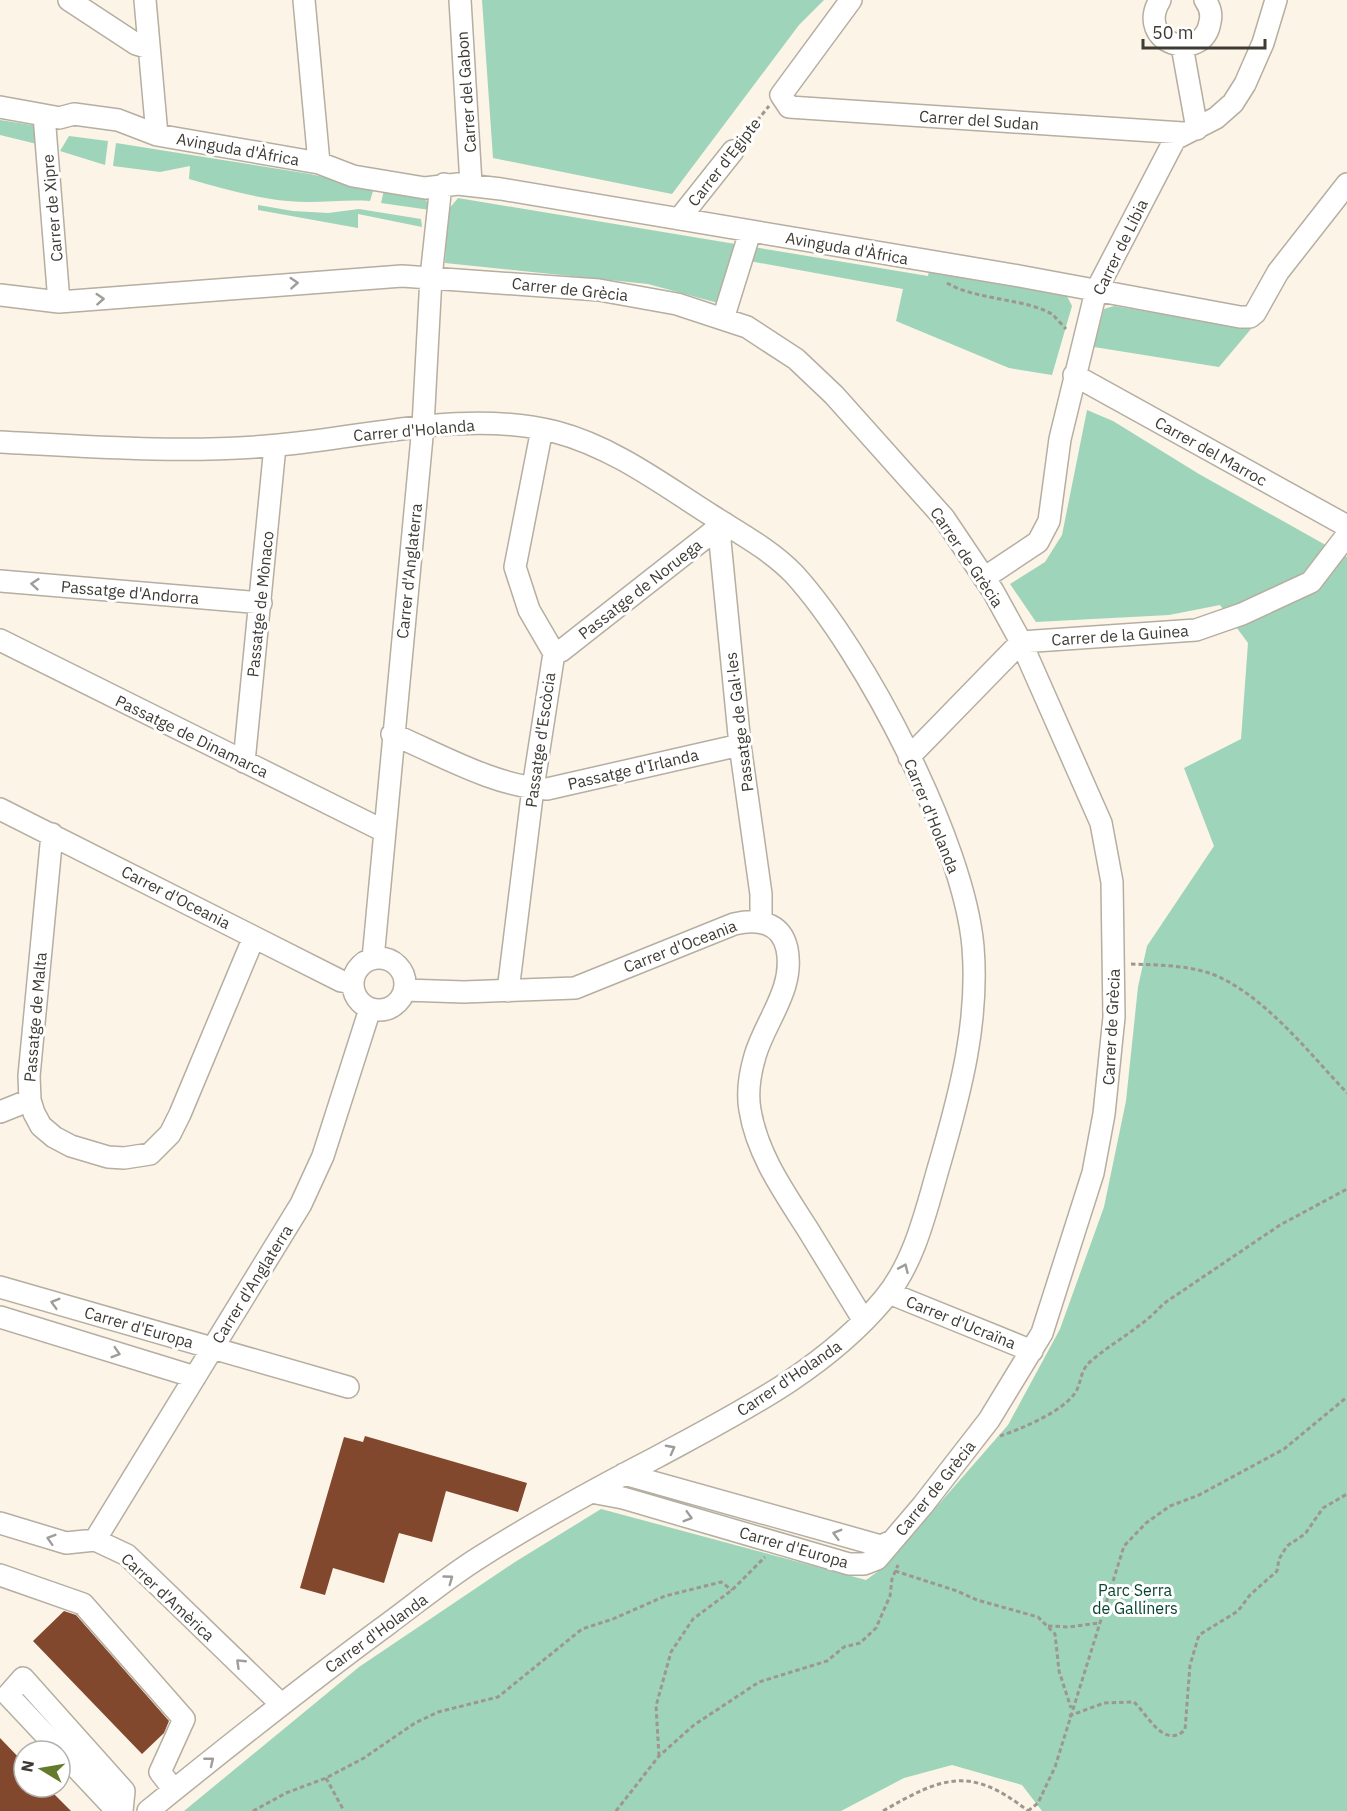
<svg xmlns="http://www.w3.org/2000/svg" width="1347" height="1811" font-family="'IBM Plex Sans',sans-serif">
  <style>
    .green { fill: #9ed4ba }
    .building { fill: #82482d }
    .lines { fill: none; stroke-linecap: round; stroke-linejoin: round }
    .minor-casing { stroke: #b5aea1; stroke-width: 24 }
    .path { stroke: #9d978d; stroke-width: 3; stroke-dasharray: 4.5 3; stroke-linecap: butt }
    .minor { stroke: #fff; stroke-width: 21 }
    .oneway { stroke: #9e9d9a }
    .labels { text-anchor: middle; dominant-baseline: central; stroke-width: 6; stroke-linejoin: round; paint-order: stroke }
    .street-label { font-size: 16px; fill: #3e3b35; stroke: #fff }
    .park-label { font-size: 16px; fill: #07452f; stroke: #fff }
  </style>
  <rect width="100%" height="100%" fill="#fcf4e6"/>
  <!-- green -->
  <path class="green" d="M482,0H824L799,25L672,194L493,158Z
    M0,120L38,126L41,145L0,135Z
    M69,136L108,141L105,165L60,151Z
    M116,143L310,174L374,188L370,201C343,199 316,204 288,201C254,198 221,188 189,179L190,166L160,172L113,166Z
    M384,190L425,197L430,210L381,203Z
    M458,198L928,276L929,270L1066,294L1072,306L1052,375L1009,368L896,321L903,289L749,261L718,303L648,284L445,263L448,210Z
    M258,205L293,211L328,213L359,209L421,219L422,227L358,214V228L258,210Z
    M1114,306L1251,329L1219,367L1094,347L1104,309Z
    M1087,410L1113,421L1199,474L1347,557V1811H1042L1022,1785L952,1765L904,1778L841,1811H184L359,1667L515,1562L601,1509L866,1580L884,1567L1008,1425L1060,1329L1104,1207L1126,1101L1138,987L1147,946L1214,846L1184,768L1241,739L1248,643L1220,605L1169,615L1036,622L1010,584L1045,562L1062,535Z"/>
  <!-- building -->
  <path class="building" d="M365,1436L527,1483L518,1512L446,1491L432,1542L399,1533L384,1583L333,1568L325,1595L300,1588L344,1437L363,1442Z
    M64,1611L76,1615L169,1721L164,1733L142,1754L33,1641Z
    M0,1738L24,1763V1787H47L71,1811H0Z"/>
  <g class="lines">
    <defs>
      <path id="minor" d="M69,0L136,44L149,48
        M145,0L157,135
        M304,0L319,163
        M460,0L471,184
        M851,0L781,95L789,107L1183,133
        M1160,0C1134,43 1203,65 1210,22C1212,14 1210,7 1205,0
        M1182,46L1197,129
        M0,107L55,117
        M44,115L59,302
        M59,118L74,114L118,120L157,135L319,163L353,176L425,188L458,184L501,189L1019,276L1240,317H1250L1255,313L1278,272L1347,184
        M679,219L733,151
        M0,295L59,302L402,276L599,290L677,304L747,327L796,359L834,395L944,518L993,591L1021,642L1101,823L1112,882L1114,1017L1104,1114L1093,1173L1042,1333L989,1420L923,1505L877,1559L864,1564H849L623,1498L591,1492
        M723,319L750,232
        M1074,375L1347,526
        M0,442C92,447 187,454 279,445C370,437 465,409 556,432C613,447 662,484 711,515C739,533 771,550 794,574C865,652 964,842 973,947C979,1020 961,1090 941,1159C927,1206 916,1261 884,1299C824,1371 738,1413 657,1457C597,1488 537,1521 480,1557C448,1577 419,1601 388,1624C306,1684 227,1747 148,1811
        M724,523L720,541L740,745L761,894V921
        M984,578L1038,542L1049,521L1060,439L1096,291L1175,139L1216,118L1233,103L1245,84L1263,43L1276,0
        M0,581L261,603
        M0,640L384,831
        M554,653L561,651L724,523
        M392,734C439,754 496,787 547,789L740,745
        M909,757L1021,642L1196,630L1242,614L1311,582L1347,535
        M244,762L275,446
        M0,809L341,981L353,983
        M52,834L29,1076L30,1100L34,1113L41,1126L54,1137L71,1146L108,1157L124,1158L150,1154L170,1134L180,1114L254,937
        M353 984a26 26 0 1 1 52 0a26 26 0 1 1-52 0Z
        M373,959L423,426L431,277L440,194L444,184
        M405,990L464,992L575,988L734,924C757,919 781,921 787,949C795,989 765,1021 755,1056C750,1073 747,1093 750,1110C757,1154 784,1192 807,1228C826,1259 845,1290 864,1321
        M508,991L533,788L554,653L529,610L515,567L542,429
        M0,1112L30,1100
        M0,1287L348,1387
        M889,1293L1032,1351
        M0,1317L195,1377
        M624,1474L881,1546L892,1541
        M0,1523L66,1543L95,1540L127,1555L281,1704
        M95,1540L301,1204L323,1156L370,1009
        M0,1575L83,1604L184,1719L160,1772L174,1790
        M117,1811L8,1695L23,1678L124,1791L122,1811"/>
    </defs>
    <!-- minor casing -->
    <use href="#minor" class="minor-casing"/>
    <!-- path -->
    <path class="path" d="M743,138L769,106
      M947,283C975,300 1030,299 1053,315C1057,319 1062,325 1066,329
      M1131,964C1157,965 1184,965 1209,973C1261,991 1309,1053 1347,1093
      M1000,1436C1021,1429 1062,1412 1075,1393C1082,1383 1079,1371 1091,1361C1114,1341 1143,1327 1163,1304L1280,1225L1347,1189
      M895,1571L957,1591L977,1600L1038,1617L1055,1634L1059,1671L1071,1708
      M1048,1626L1069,1627L1099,1623
      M1069,1716L1104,1703L1134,1702C1148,1715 1163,1749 1185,1730L1190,1665L1199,1635L1238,1611L1250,1595L1277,1571L1279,1559L1287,1546L1305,1534L1323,1508L1347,1494
      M659,1756L656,1706L671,1652L693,1619L732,1590L765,1557
      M326,1778L344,1811
      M253,1811L286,1793L326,1778L364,1758L415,1723L438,1712L498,1697L582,1629L613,1619L665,1596L721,1582L732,1590
      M616,1811L659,1756L694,1725L759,1682L827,1661L844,1647L860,1643L876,1628L890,1596L892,1579L898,1565
      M883,1811C942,1777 970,1765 1028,1811
      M1028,1811L1038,1803L1055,1767L1124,1546L1146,1523L1170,1506L1199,1495L1284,1449L1347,1397"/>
    <!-- minor -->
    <use href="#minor" class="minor"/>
  </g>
  <!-- one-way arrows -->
  <defs><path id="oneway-chevron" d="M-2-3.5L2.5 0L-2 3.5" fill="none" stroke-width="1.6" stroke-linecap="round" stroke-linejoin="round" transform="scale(1.5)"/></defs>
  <g class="oneway">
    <use href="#oneway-chevron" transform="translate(294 283) rotate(-4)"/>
    <use href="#oneway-chevron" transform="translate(100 299) rotate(-4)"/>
    <use href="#oneway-chevron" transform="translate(35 584) rotate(-175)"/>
    <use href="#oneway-chevron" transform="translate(904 1268) rotate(-66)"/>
    <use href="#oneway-chevron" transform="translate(55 1303) rotate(-164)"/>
    <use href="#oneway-chevron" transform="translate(116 1353) rotate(17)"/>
    <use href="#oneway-chevron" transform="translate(671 1449) rotate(-28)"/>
    <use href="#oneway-chevron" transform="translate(688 1517) rotate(16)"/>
    <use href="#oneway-chevron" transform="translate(837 1534) rotate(-164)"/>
    <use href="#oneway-chevron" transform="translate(51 1539) rotate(-163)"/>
    <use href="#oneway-chevron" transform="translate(449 1579) rotate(-36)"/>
    <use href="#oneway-chevron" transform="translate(240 1663) rotate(-136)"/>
    <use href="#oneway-chevron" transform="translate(210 1761) rotate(-39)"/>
  </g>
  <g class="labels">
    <!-- street labels -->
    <g class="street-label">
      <text transform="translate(466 92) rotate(-94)">Carrer del Gabon</text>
      <text transform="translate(979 120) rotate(4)">Carrer del Sudan</text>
      <text transform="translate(238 149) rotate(10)">Avinguda d'Àfrica</text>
      <text transform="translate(724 162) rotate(-52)">Carrer d'Egipte</text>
      <text transform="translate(52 208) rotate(-95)">Carrer de Xipre</text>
      <text transform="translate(1120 247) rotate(-64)">Carrer de Líbia</text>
      <text transform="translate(847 248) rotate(10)">Avinguda d'Àfrica</text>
      <text transform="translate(570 289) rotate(6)">Carrer de Grècia</text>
      <text transform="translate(414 430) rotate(-5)">Carrer d'Holanda</text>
      <text transform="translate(1211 451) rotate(29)">Carrer del Marroc</text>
      <text transform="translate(967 557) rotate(56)">Carrer de Grècia</text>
      <text transform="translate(409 571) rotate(-84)">Carrer d'Anglaterra</text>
      <text transform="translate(640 589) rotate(-38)">Passatge de Noruega</text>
      <text transform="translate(130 592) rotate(5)">Passatge d'Andorra</text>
      <text transform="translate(260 604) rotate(-84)">Passatge de Mònaco</text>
      <text transform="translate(1120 635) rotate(-4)">Carrer de la Guinea</text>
      <text transform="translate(739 722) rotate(-97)">Passatge de Gal·les</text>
      <text transform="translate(192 736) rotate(26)">Passatge de Dinamarca</text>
      <text transform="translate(540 740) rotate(-82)">Passatge d'Escòcia</text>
      <text transform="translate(633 769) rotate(-13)">Passatge d'Irlanda</text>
      <text transform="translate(932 816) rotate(68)">Carrer d'Holanda</text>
      <text transform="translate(176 897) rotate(27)">Carrer d'Oceania</text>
      <text transform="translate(680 946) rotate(-21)">Carrer d'Oceania</text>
      <text transform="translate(35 1017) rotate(-85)">Passatge de Malta</text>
      <text transform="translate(1111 1027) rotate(-87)">Carrer de Grècia</text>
      <text transform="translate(252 1284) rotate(-58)">Carrer d'Anglaterra</text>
      <text transform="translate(961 1322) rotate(22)">Carrer d'Ucraïna</text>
      <text transform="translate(139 1327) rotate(16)">Carrer d'Europa</text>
      <text transform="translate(789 1378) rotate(-34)">Carrer d'Holanda</text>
      <text transform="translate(935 1488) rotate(-51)">Carrer de Grècia</text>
      <text transform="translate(794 1547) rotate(16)">Carrer d'Europa</text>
      <text transform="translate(168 1597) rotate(43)">Carrer d'Amèrica</text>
      <text transform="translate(376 1633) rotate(-36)">Carrer d'Holanda</text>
    </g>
    <!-- park labels -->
    <g class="park-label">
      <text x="1135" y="1590">Parc Serra<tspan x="1135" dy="18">de Galliners</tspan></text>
    </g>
  </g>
  <!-- north arrow -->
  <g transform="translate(42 1769) rotate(281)"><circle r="28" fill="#ffffff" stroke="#b2b1ae" stroke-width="1.5"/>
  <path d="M0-4.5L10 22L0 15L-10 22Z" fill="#647b2c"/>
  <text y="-9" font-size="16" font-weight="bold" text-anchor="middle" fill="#3e3b35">N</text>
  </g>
  <!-- scale -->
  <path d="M1143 39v9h122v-9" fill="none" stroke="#3e3b35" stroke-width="3"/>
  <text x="1152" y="39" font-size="18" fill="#3e3b35" stroke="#ffffff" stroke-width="4.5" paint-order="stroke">50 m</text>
</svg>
